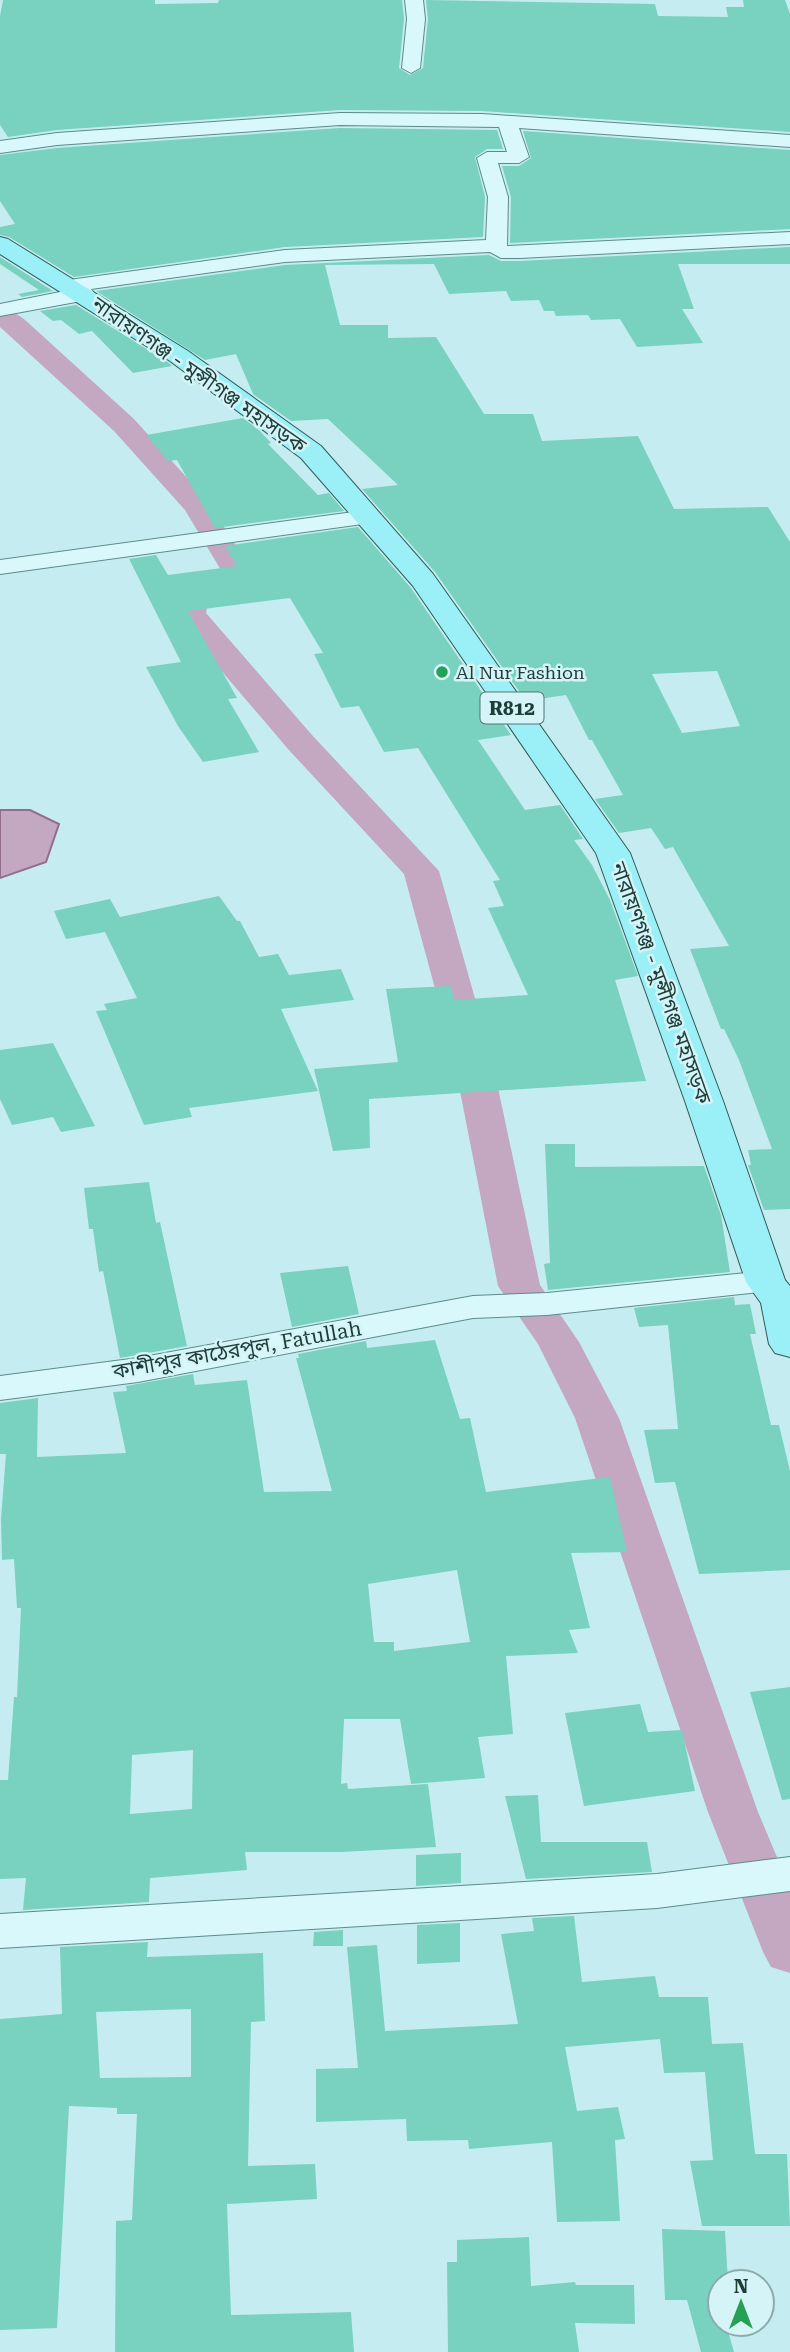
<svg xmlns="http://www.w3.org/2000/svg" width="790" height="2352" font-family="'Roboto Serif','Noto Sans Bengali',serif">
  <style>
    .water { fill: #c4a7c1; stroke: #936d8e; stroke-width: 2 }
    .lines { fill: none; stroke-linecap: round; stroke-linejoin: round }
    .canal { fill: #c4a7c1; fill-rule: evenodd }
    .building { fill: #79d1bf; fill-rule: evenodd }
    .minor-casing { stroke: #5a8d89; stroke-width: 2 }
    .primary-casing { stroke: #2e5b54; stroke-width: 2 }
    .minor { fill: #d9f8fb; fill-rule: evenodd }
    .primary { fill: #9beff6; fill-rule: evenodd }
    .poi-dot { fill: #26a054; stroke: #d5f4f8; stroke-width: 2.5 }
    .labels { text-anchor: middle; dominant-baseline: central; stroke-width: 5; stroke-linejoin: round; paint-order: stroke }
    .far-poi-label { font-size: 18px; fill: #1e3d39; stroke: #d5f4f8; text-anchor: start }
    .shield { fill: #d5f4f8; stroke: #557472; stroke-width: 2 }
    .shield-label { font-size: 19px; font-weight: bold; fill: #1e3d39 }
    .street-label { font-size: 21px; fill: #1e3d39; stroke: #d5f4f8 }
  </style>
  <rect width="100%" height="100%" fill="#c5edf1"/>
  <!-- water -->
  <path class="water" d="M0,810H30L59,824L46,862L0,878Z"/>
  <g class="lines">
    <!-- canal -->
    <path class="canal" d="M0,307L9,309L24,319L134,419L207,500L254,574L250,580L210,593L206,613L312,735L439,871L491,1055L540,1285L579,1342L619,1418L758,1812L790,1888V1973L771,1967L763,1952L708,1812L575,1418L538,1344L498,1286L453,1055L404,874L288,749L179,621L174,614C184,576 186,581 221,570L185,510L114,431L0,327Z"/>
  </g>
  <!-- building -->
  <path class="building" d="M3,0H155V4L218,3L219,0H402L404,19L399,68L410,75L423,68L428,19L426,0L655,4L658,16L728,17L726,7H744L743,0H785L790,14V132L482,111L340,110L57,130L8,137L0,125V16Z
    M340,128L497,130L503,149H487L475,157L485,197L483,237L285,247L74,277L9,237L0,235V227L15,224L0,201V155L57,148Z
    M523,131L790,150V229L510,243L511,197L502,166H519L531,158Z
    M790,247V264H678L694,309H682L703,343L637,347L620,319L591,320L588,315L556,316L554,311H544L539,300L511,301L506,291L449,294L434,264L325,265L340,325H388V338L436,337L484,414H533L542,441L638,436L674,509L768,507L790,542V1209L764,1210L748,1165H751L748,1150L772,1149L739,1060L724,1029H721L690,949L729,946L673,847L665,849L651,828L619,833L595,799L623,795L592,740H589L566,695L526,701L435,572L362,489L398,485L328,419L291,421L253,394L236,354L205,360L96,291L285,265L489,255L501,261H520ZM717,671L740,726L682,733L652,674Z
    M0,257L53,291L22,297L18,294L39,290L0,264Z
    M76,305L169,363L172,366L133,373L92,331L79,334L61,320L53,321L40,311Z
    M243,418L259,430L271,443L268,444L318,495L329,493L344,511L215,528L177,460L168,461L146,435Z
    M358,527L411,588L511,735L478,740L525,810L560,805L583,839L574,840L592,865L610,900L638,976L615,980L646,1081L369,1099L370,1148L333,1151L314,1069L398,1062L386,989L451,986L454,1000L528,995L488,908L504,906L493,881L500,880L418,748L384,752L359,706L341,708L314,654L323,653L290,598L188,611L237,698L228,699L259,752L203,762L178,726L146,667L181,662L129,559L156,555L168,575L237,566L225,546Z
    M219,896L237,921H240L259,957L278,954L289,975L341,969L354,1000L281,1009L318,1091L189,1108L192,1117L144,1125L96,1011L107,1010L104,1004L137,998L105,932L66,939L54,911L110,899L120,917Z
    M53,1043L95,1126L61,1132L53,1117L12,1125L0,1099V1050Z
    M545,1144H575V1167L704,1166L721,1215L730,1272L548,1290L544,1264L550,1263Z
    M149,1182L156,1223L160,1222L187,1346L120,1358L103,1271L99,1272L93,1229H89L84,1188Z
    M348,1266L359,1314L292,1327L280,1273Z
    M734,1297L735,1305L750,1304L756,1334H750L771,1425H779L790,1471V1570L699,1574L675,1482L655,1483L644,1430L678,1429L668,1325L639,1327L634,1308Z
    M435,1340L460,1419L470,1418L486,1492L610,1477L627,1552L571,1553L590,1628L569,1630L578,1653L506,1656L513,1734L478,1737L485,1778L411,1784L400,1719H344L341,1784L347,1783L348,1789L428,1784L436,1847L341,1852H245L247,1870L150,1878L149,1902L23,1910L26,1878L0,1879V1780H8L14,1697H17L21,1608H17L14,1559L2,1560L1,1519L6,1454H0V1403L38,1398L37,1457L126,1453L113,1392L127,1391L126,1386L193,1374L195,1385L247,1380L264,1492L332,1491L296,1358H299L298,1354L366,1341L367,1348ZM457,1570L470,1642L394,1651V1642H374L368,1584ZM193,1750L192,1809L130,1814L132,1755Z
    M790,1687V1799L782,1800L750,1692Z
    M640,1704L648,1732L682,1730L695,1791L584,1806L565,1713Z
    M538,1795L541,1842H647L652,1872L526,1879L505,1796Z
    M461,1853V1883L416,1886V1855Z
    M574,1916L582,1982L655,1976L659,1997H708L712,2044L743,2043L755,2154H787L790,2226H702L690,2161L713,2160L705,2072L664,2073L660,2039L565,2047L577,2111L618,2107L625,2139L615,2140L620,2221L557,2222L552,2142L469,2149L468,2140L407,2141L406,2119L316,2122V2069L358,2068L347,1947L377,1945L385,2031L518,2024L501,1934L534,1931L532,1918Z
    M460,1923V1962L417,1964V1925Z
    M343,1930V1946H313L314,1932Z
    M148,1942L147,1957L263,1953L265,2021L251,2022L248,2166L315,2164L317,2199L227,2204L231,2315L351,2312L354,2352H115L116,2221L132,2220L137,2114H117V2108L69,2106L57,2328L0,2330V2019L62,2014L60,1947ZM191,2009V2077L100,2078L96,2012Z
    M662,2229L725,2231L728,2282H714L720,2304V2324H726L734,2352H701L687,2300H665Z
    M529,2237L531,2286L575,2282L576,2285H634L635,2324L575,2323L579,2352H448L447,2262H457V2240Z"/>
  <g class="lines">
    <defs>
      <path id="minor" d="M405,0H423L425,19L420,68L411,73L402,68L407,19Z
        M340,113L482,114L790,135V147L519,128L529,157L519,163H498L508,197L507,246L790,232V244L520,258H501L490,252L285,262L91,289L95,294L92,299L0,316V304L65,291L58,286L62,282L69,280L285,250L486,240L488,197L477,158L487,152H507L499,127L340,125L57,145L0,153V141L57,133Z
        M368,510L377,512L380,517L377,522L0,574V560Z
        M766,1271L778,1274L783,1282L778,1290L547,1315L473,1318L138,1382L0,1400V1376L138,1358L473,1296L547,1293Z
        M790,1857V1891L657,1908L0,1948V1914L657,1874Z"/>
      <path id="primary" d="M0,237L8,239L188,351L321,446L433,574L630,853L723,1101L785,1280L790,1286V1357L775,1353L769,1344L761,1303L746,1282L685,1101L596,853L413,586L301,458L170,361L0,254Z"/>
    </defs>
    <!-- minor casing -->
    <use href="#minor" class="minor-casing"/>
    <!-- primary casing -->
    <use href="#primary" class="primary-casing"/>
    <!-- minor -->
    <use href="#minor" class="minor"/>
    <!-- primary -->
    <use href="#primary" class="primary"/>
  </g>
  <!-- markers -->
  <circle class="poi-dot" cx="442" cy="672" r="7"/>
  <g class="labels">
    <!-- far-poi labels -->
    <g class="far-poi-label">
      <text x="456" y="672">Al Nur Fashion</text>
    </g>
    <!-- shield labels -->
    <rect class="shield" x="480.5" y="692.5" width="63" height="31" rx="5"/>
    <g class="shield-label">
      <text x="512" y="708">R812</text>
    </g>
    <!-- street labels -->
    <g class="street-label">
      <text transform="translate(199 375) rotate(35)">নারায়ণগঞ্জ - মুন্সীগঞ্জ মহাসড়ক</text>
      <text transform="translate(661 983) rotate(70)">নারায়ণগঞ্জ - মুন্সীগঞ্জ মহাসড়ক</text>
      <text transform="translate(237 1350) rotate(-10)">কাশীপুর কাঠেরপুল, Fatullah</text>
    </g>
  </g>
  <!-- north arrow -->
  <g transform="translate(741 2303)"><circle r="33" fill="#d5f4f8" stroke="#8cabac" stroke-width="2"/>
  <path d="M0-5L12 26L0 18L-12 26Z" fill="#26a054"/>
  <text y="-10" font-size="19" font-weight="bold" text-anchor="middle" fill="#1e3d39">N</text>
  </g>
</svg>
